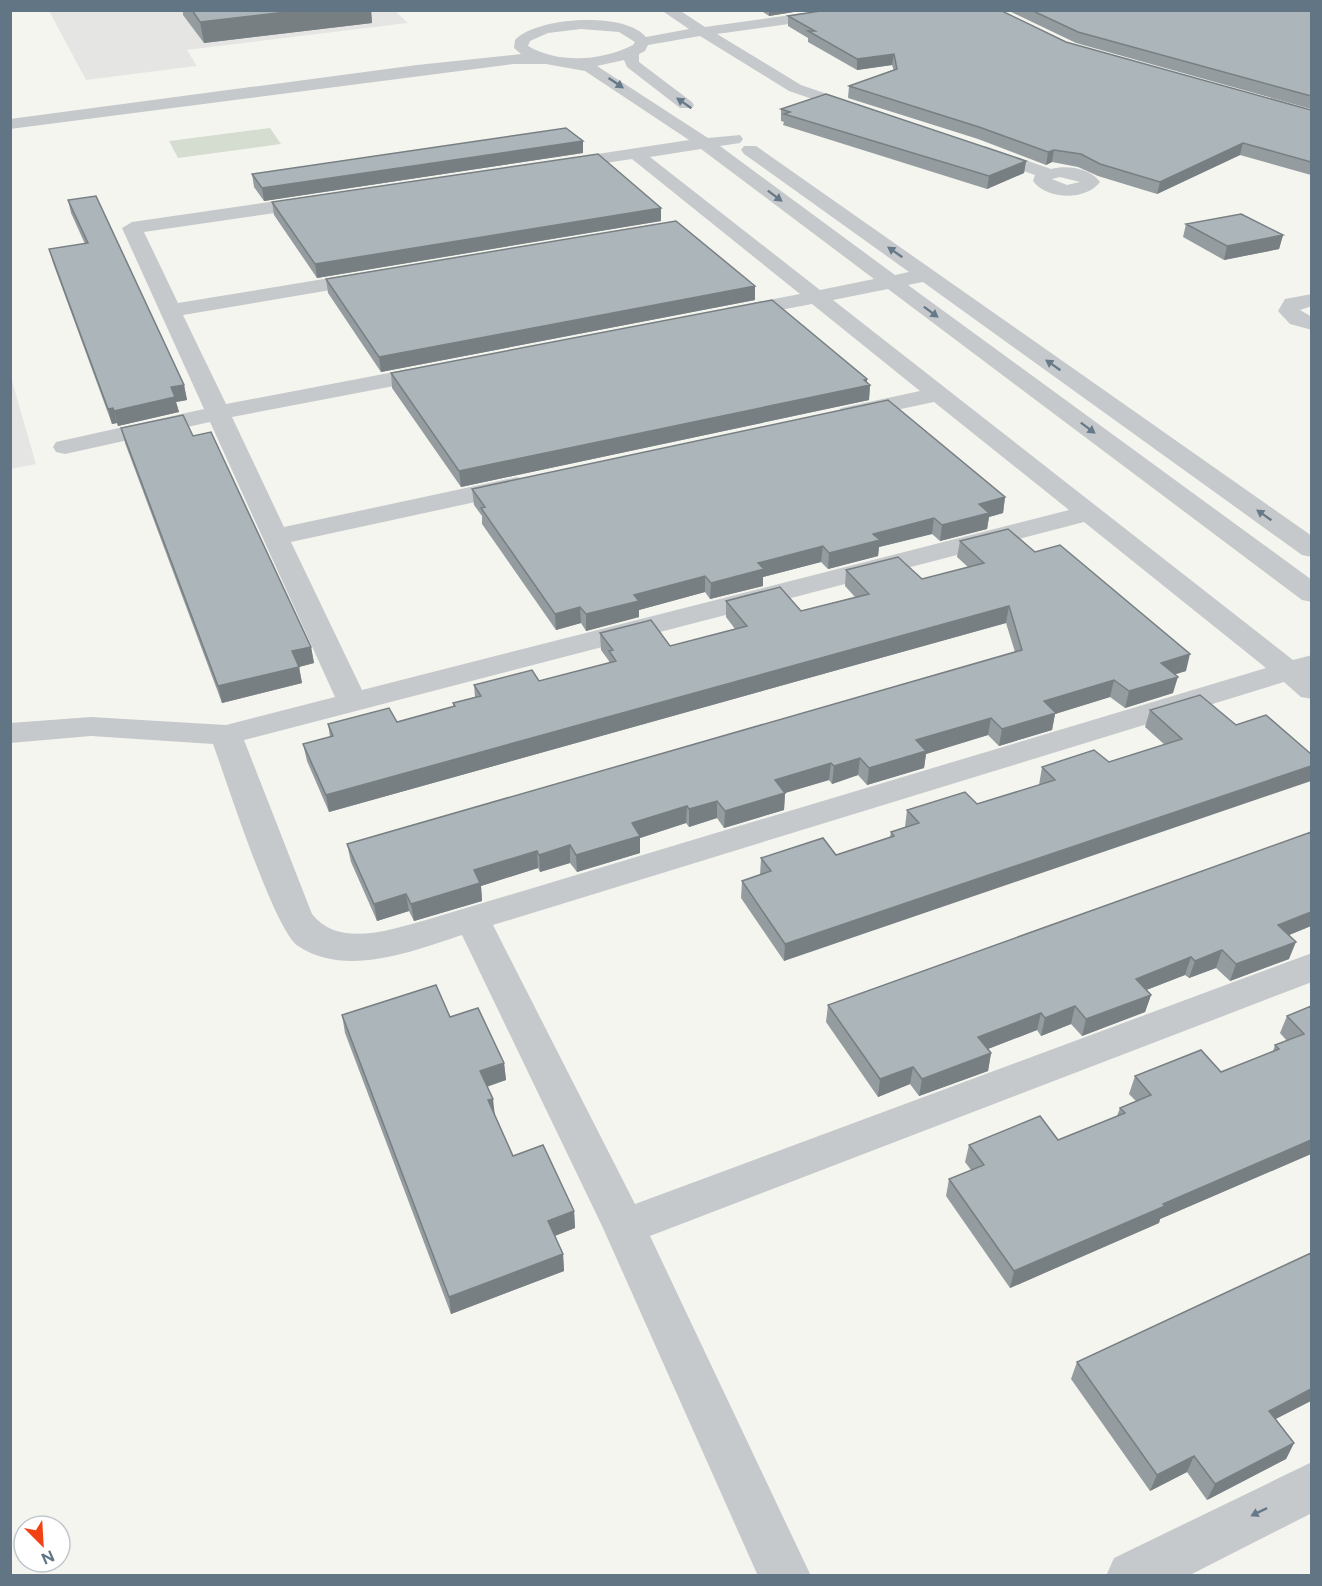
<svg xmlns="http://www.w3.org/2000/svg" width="1322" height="1586" font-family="Figtree,sans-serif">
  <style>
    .built { fill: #e5e6e4 }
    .green { fill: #d5ddd1 }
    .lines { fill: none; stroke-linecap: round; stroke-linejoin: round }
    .minor { fill: #c6c9cc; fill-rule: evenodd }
    .wall { fill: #949c9f }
    .shaded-wall { fill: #787f82 }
    .building { fill: #acb5b9; stroke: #787f82; stroke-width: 1.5 }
    .oneway { fill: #667988 }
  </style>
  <rect width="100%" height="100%" fill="#f5f5f0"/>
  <!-- built -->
  <path class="built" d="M394,10L408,23L187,50L197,66L86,80L49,11Z
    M10,374L36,464L11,469H10Z"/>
  <!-- green -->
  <path class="green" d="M270,128L281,144L178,158L169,141Z"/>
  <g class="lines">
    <!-- minor -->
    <path class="minor" d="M661,10H679L705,27L826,10H868L861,14L717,34L801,85L868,108L870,111L862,116L789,91L700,36L648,45L645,51L639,54V62L692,102L694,105L692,108H680L627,67L624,60L597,66L708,138L740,135L743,139L740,143L720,146L895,275L909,272L744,154L741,150L744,146H756L1312,536V557L1302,555L923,282L908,285L1312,580V602L1302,600L888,289L833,300L1293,660L1312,655V699L1301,697L1284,682L493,925L635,1204L1312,953V982L650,1236L811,1576H758L603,1228L462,935C413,951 346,978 298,946C274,930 226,779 213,744L91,736L10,743V723L91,717L226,725L335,697L210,422L65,454L56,452L53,447L56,442L204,409L122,228L132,222L317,195L326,201L317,207L144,232L178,303L372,271L379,273L382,277L379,281L372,283L183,315L226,404L436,364L444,366L447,371L444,376L436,378L232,417L284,527L517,477L526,480L530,485L526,490L517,493L291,542L362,690L1069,510L934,402L849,420L841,418L837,413L841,408L920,391L812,304L734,319L726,318L723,313L726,308L800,294L632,159L558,170L552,169L549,165L552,161L558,160L689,140L585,71L546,64H513L10,129V119L417,65L521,54L514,48L515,40C536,17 625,11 646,37L689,29ZM581,29L619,32L635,42L633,45C601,61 559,64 528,46L530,41L548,33ZM701,149L874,279L820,290L650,157ZM1084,522L1266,668L426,920C390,930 338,948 312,914L244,740Z
      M985,146L1051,169C1067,165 1090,168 1100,182C1086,201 1047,200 1033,181L1035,175L979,155L976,151L979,147ZM1060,177L1080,182L1067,185L1052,179Z
      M1312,294V306L1300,310L1312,317V330L1290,324L1278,311L1285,299Z
      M1312,1462V1513L1188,1576H1106L1114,1558Z"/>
  </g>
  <!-- wall -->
  <path class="wall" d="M183,10H371L372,23L204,43L183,15Z
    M760,10H806L769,16Z
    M1007,10H1311V109L1076,43Z
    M788,16L1066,42L1311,110V175L1240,155L1157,194L1098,176L1078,167L1052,162L1046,165L978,139L848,98L849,86L894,71L892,65L857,70L808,42V38L788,26Z
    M781,109L1026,161L1024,173L987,189L783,125L784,122L781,121Z
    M583,153L264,201L254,187L252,174Z
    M68,200L184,385L187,400L176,402L179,412L118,426L117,423L112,424L53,263L49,249L85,244L71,213Z
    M272,202L661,221L317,278L274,215Z
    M1186,224L1283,235L1279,249L1224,260L1183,237Z
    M326,279L755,286V300L381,372L328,293Z
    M391,373L867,379V382L870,385L869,400L461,487L392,388Z
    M121,428L193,436L311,647L314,663L299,667L302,683L222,703L125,443Z
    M472,489L1005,497L1003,513L989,517L987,529L940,541L932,534L879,547L878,556L828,569L821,562L763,577V586L710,599L705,592L639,610V617L586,631L581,623L556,630L482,524V516L474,505Z
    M960,541L1035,552L1186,671L1175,674L1173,693L1125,708L1110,697L1055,714L1052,730L999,746L988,735L926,754L924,768L867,785L858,775L832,784L829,780L785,793L784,810L724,828L717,818L689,827L686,823L640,838V853L577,872L570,863L540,872L538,868L481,886L482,901L414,921L409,911L377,921L351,862L347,844L1015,652L1006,623L329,812L307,761L303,744L330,737L328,724L397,722L453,707V703L475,697L474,685L539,681L609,663V661L601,650L600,633L670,646L735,629L726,617V601L801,611L855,597L845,586L846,570L922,579L968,567L957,557Z
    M1150,710L1236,725L784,961L741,898L742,881L760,875L761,858L836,855L890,837L891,832L905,827L907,810L977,804L1039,785L1042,767L1109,762L1165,745L1145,727Z
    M1311,832V926L1289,935V959L1230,981L1216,968L1189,978L1185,975L1146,990L1151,995L1145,1012L1082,1036L1071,1024L1041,1036L1037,1030L988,1049L991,1053L988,1071L919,1096L910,1084L878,1097L826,1022L828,1005Z
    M1311,1006V1154L1160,1219L1159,1223L1010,1288L946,1196L949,1179L971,1170L965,1162L969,1145L1058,1140L1117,1116L1120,1108L1136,1101L1129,1094L1135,1076L1221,1072L1273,1051L1275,1045L1287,1041L1280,1033L1287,1016Z
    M342,1015L450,1017L504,1063L506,1080L487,1087L495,1116L513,1156L574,1211L575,1228L555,1236L563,1254L564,1271L451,1314L345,1033Z
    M1077,1362L1275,1419L1294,1443L1286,1459L1207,1500L1187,1472L1150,1491L1071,1379Z"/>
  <!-- shaded-wall -->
  <path class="shaded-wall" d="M303,10H371L372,23L204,43L200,22Z
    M769,10H806L769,16Z
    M894,54L892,65L857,70V59Z
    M583,141V153L264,201L262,188Z
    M1243,143L1240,155L1157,194L1160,182Z
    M1054,150L1052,162L1046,165L1048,152Z
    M1026,161L1024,173L987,189L989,176Z
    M661,208V221L317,278L315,264Z
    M1283,235L1279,249L1224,260L1227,246Z
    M755,286V300L381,372L379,357Z
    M867,379V386L870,385L869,400L461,487L459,471Z
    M184,385L187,400L176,402L179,412L118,426L114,411L171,387Z
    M113,408L117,423L112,424L108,409Z
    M1005,497L1003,513L989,517L987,529L940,541L942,525L979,504Z
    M934,518L932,534L879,547L878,556L828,569L829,553L873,534Z
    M823,546L821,562L763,577V586L710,599L711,583L758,563Z
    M705,576V592L639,610V617L586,631V614L634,595Z
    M1009,606L1006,623L329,812L326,795Z
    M580,607L581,623L556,630L555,614Z
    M311,647L314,663L299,667L302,683L222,703L218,686L292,651Z
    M1190,654L1186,671L1157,680L1161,663Z
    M1178,677L1173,693L1125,708L1129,691Z
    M1114,680L1110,697L1055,714L1052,730L999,746L1002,729L1044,701Z
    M991,718L988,735L926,754L924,768L867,785L869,768L916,740Z
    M860,758L858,775L832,784L834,766Z
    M831,763L829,780L785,793L784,810L724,828L725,811L775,780Z
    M1311,766V781L784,961L785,944Z
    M717,801V818L689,827V809Z
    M687,806L686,823L640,838V853L577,872L576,855L632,823Z
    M570,845V863L540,872L539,855Z
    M537,851L538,868L481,886L482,901L414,921L411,904L474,870Z
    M406,894L409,911L377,921L374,904Z
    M1311,912V926L1272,942L1278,925Z
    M1296,942L1289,959L1230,981L1236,964Z
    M1222,950L1216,968L1189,978L1195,961Z
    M1191,957L1185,975L1131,996L1136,979Z
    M1151,995L1145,1012L1082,1036L1086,1019Z
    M1075,1006L1071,1024L1041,1036L1045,1018Z
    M1041,1013L1037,1030L975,1054L978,1037Z
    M991,1053L988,1071L919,1096L922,1079Z
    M504,1063L506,1080L482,1088L480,1071Z
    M913,1067L910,1084L878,1097L880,1079Z
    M493,1099L495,1116L488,1100Z
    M1311,1140V1154L1160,1219L1159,1223L1010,1288L1014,1271L1163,1204Z
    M574,1211L575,1228L549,1238L548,1221Z
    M563,1254L564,1271L451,1314L449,1297Z
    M1311,1389V1401L1260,1427L1269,1411Z
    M1294,1443L1286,1459L1207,1500L1215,1484Z
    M1194,1456L1187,1472L1150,1491L1157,1475Z"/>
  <!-- building -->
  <path class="building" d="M192,10H303L200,22Z
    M827,10H1000L1066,42L1311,110V162L1243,143L1160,182L1100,164L1081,154L1054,150L1048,152L979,127L849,86L897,69L894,54L857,59L808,31H815L788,16Z
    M1031,10H1311V96L1078,32Z
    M826,94L1026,161L989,176L784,114L790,112L781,109Z
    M566,128L583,141L262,188L252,174Z
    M598,154L661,208L315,264L272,202Z
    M96,196L184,385L171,387L175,397L114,411L113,408L108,409L49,249L88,243L68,200Z
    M1241,214L1283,235L1227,246L1186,224Z
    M676,221L755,286L379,357L326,279Z
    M772,300L867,379L864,380L870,385L459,471L391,373Z
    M888,400L1005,497L979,504L989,513L942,525L934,518L873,534L880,540L829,553L823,546L758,563L764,569L711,583L705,576L634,595L639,601L586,614L580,607L555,614L481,508L485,507L472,489Z
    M183,415L193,436L211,432L311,647L292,651L299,667L218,686L121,428Z
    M1008,529L1035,552L1060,545L1190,654L1161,663L1178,677L1129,691L1114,680L1044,701L1056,713L1002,729L991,718L916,740L926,751L869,768L860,758L834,766L831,763L775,780L785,793L725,811L717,801L689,809L687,806L632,823L640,836L576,855L570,845L539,855L537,851L474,870L480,883L411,904L406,894L374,904L347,844L1022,650L1009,606L326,795L303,744L333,736L328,724L389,708L397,722L455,706L453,703L481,696L474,685L532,670L539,681L616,661L609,651L613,650L600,633L651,620L670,646L747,626L726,601L780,587L801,611L869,594L846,570L898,557L922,579L984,563L960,541Z
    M1200,695L1236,725L1266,715L1311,754V766L785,944L742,881L771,871L761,858L823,838L836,855L894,836L891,832L919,823L907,810L965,792L977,804L1055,780L1042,767L1094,750L1109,762L1182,739L1150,710Z
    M1311,832V912L1278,925L1296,942L1236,964L1222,950L1195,961L1191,957L1136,979L1151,995L1086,1019L1075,1006L1045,1018L1041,1013L978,1037L991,1053L922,1079L913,1067L880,1079L828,1005Z
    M436,985L450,1017L478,1008L504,1063L480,1071L493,1099L488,1100L513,1156L543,1145L574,1211L548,1221L563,1254L449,1297L342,1015Z
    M1311,1006V1140L1163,1204L1165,1206L1014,1271L949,1179L984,1165L969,1145L1040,1116L1058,1140L1125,1113L1120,1108L1151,1095L1135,1076L1201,1050L1221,1072L1279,1049L1275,1045L1304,1034L1287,1016Z
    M1311,1253V1389L1269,1411L1294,1443L1215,1484L1194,1456L1157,1475L1077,1362Z"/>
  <!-- one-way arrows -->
  <defs><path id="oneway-solid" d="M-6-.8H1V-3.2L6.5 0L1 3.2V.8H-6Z" transform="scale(1.5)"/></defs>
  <g class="oneway">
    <use href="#oneway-solid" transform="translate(616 83) rotate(34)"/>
    <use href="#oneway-solid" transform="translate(684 103) rotate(-145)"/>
    <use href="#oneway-solid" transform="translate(775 196) rotate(37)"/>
    <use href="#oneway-solid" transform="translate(895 252) rotate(-145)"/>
    <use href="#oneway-solid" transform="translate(931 312) rotate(37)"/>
    <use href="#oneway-solid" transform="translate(1053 365) rotate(-145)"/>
    <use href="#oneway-solid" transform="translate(1088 428) rotate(37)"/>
    <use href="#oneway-solid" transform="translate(1264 515) rotate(-145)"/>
    <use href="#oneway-solid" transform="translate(1259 1512) rotate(154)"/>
  </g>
  <!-- border -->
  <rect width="1322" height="1586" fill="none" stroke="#617584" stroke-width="24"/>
  <!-- north arrow -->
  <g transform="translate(42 1544) rotate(156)"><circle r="28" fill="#ffffff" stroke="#c0c8ce" stroke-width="1.5"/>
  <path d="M0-4.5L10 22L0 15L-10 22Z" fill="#f24213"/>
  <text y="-9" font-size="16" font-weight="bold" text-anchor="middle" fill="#617584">N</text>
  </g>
</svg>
